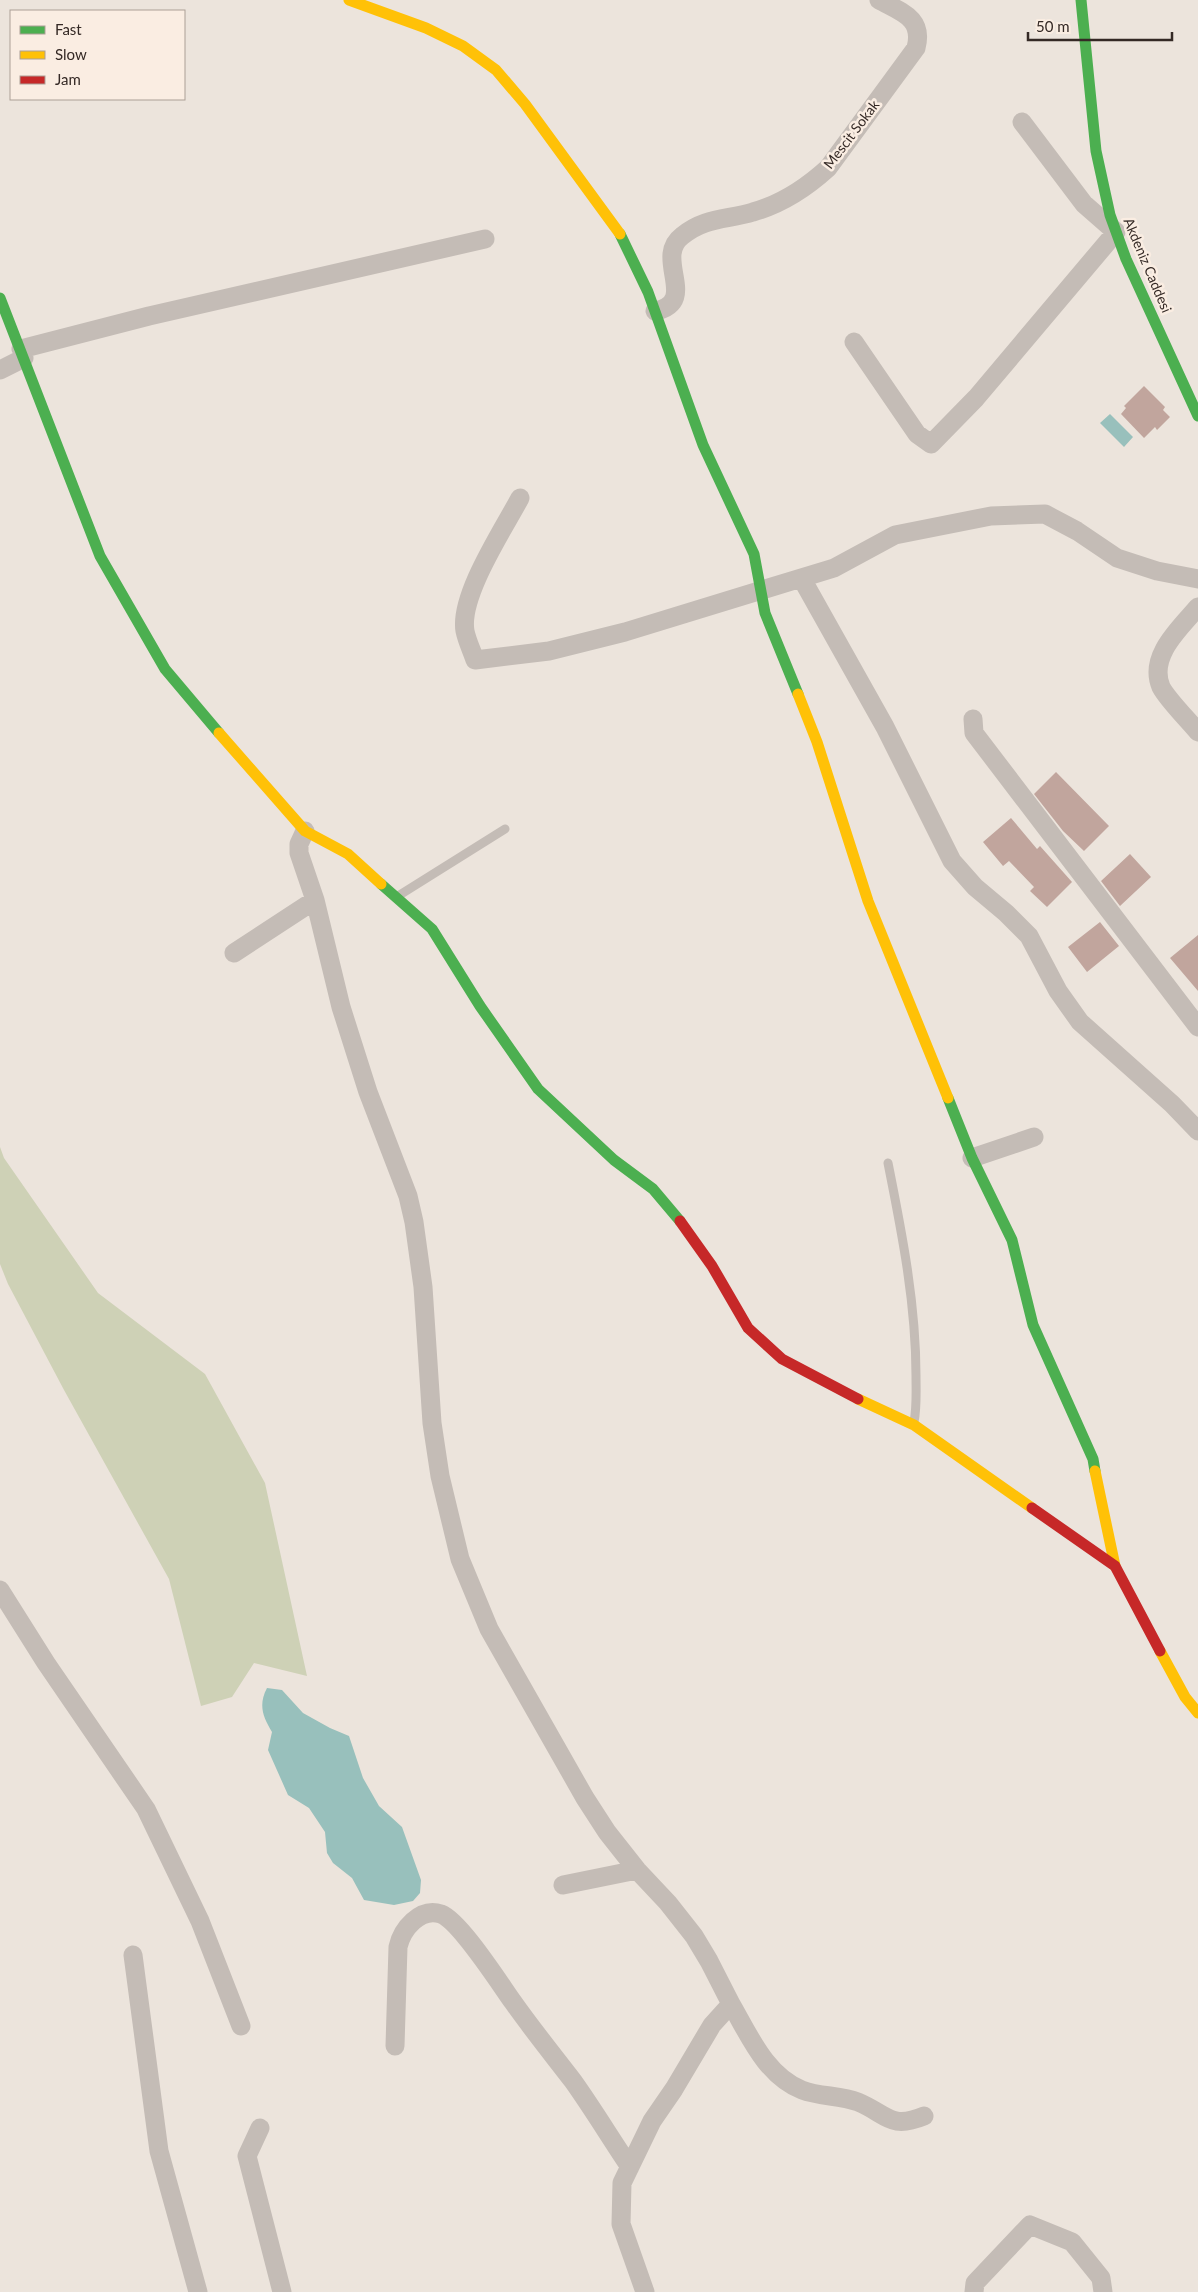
<svg xmlns="http://www.w3.org/2000/svg" width="1198" height="2292" font-family="Lato,sans-serif">
  <style>
    .green { fill: #ced1b6 }
    .water { fill: #98c0bc }
    .building { fill: #c1a59d }
    .lines { fill: none; stroke-linecap: round; stroke-linejoin: round }
    .lane { stroke: #c4bcb6; stroke-width: 9 }
    .street { stroke: #c4bcb6; stroke-width: 19 }
    .fast { stroke: #4caf50; stroke-width: 11 }
    .slow { stroke: #ffc107; stroke-width: 11 }
    .jam { stroke: #c62828; stroke-width: 11 }
    .labels { text-anchor: middle; dominant-baseline: central; stroke-width: 5; stroke-linejoin: round; paint-order: stroke }
    .street-label { font-size: 14px; fill: #342925; stroke: #faede2 }
  </style>
  <rect width="100%" height="100%" fill="#ece4dc"/>
  <!-- green -->
  <path class="green" d="M0,1147L4,1158L98,1293L205,1374L265,1483L307,1676L254,1663L232,1697L201,1706L169,1579L64,1390L8,1284L0,1264Z"/>
  <!-- water -->
  <path class="water" d="M1110,414L1133,437L1124,447L1100,423Z
    M267,1688L282,1690L303,1713L330,1728L349,1736L363,1778L379,1806L402,1827L421,1880L420,1893L413,1901L394,1905L364,1900L352,1878L333,1863L327,1853L325,1832L309,1808L288,1795L268,1750L272,1732C263,1717 258,1705 267,1688Z"/>
  <!-- building -->
  <path class="building" d="M1144,386L1165,407L1163,410L1170,417L1157,430L1155,427L1144,438L1121,414L1126,408L1124,406Z
    M1056,772L1109,826L1084,851L1063,831L1034,794Z
    M1011,818L1037,849L1040,846L1072,882L1047,907L1030,891L1034,887L1009,861L1003,866L983,842Z
    M1130,854L1151,877L1120,906L1101,881Z
    M1100,922L1119,946L1087,972L1068,947Z
    M1198,935V991L1170,958Z"/>
  <g class="lines">
    <!-- lane -->
    <path class="lane" d="M398,896L505,829
      M888,1163C902,1233 916,1304 916,1376C916,1391 917,1407 914,1422"/>
    <!-- street -->
    <path class="street" d="M655,311C700,302 653,258 682,236C705,217 727,220 753,212C782,204 806,188 828,168L916,48C924,18 901,12 879,0
      M854,342L917,434L931,444L976,398L1116,232L1084,204L1022,122
      M21,349L149,316L485,239
      M0,370L24,358
      M520,498C503,530 459,596 465,631C467,641 472,651 475,660L549,651L625,632L834,568L895,535L991,516L1045,514L1077,531L1117,558L1157,571L1198,579
      M802,579L885,727L952,861L975,887L1006,913L1029,936L1058,991L1080,1022L1172,1104L1198,1131
      M1198,607C1180,628 1148,656 1161,687C1167,699 1189,721 1198,732
      M973,719L974,733L1198,1027
      M305,831L299,844V853L315,900L341,1007L368,1092L408,1196L414,1222L423,1287L432,1423L440,1476L460,1559L489,1629L585,1798L607,1832L637,1870L668,1903L694,1936L709,1961L731,2004L712,2025L674,2089L652,2121L622,2183L621,2224L645,2292
      M234,953L315,900
      M972,1158L1034,1137
      M0,1590L46,1663L146,1809L200,1921L241,2026
      M563,1885L637,1870
      M133,1955L159,2151L198,2292
      M731,2004C749,2035 766,2076 802,2090C820,2097 840,2095 858,2102C887,2114 890,2130 924,2116
      M395,2046L398,1947C402,1929 420,1907 441,1914C460,1921 500,1984 513,2002C532,2029 553,2055 573,2081C593,2109 611,2139 630,2167
      M260,2128L247,2156L282,2292
      M974,2292L975,2283L1030,2225L1072,2242L1101,2278L1103,2292"/>
    <!-- fast -->
    <path class="fast" d="M1081,0L1096,151L1110,215L1126,259L1198,416
      M620,234L648,292L703,445L754,554L765,613L798,694
      M0,298L100,556L165,669L219,733
      M381,884L432,929L480,1006L538,1089L614,1160L653,1189L680,1221
      M948,1098L972,1158L1012,1240L1033,1325L1093,1459L1095,1471"/>
    <!-- slow -->
    <path class="slow" d="M349,0L426,28L463,46L496,70L525,104L620,234
      M798,694L817,742L868,901L948,1098
      M219,733L305,831L348,854L381,884
      M858,1399L914,1425L1032,1508
      M1095,1471L1115,1566
      M1160,1651L1185,1697L1198,1713"/>
    <!-- jam -->
    <path class="jam" d="M680,1221L712,1266L748,1328L782,1359L858,1399
      M1032,1508L1115,1566L1160,1651"/>
  </g>
  <g class="labels">
    <!-- street labels -->
    <g class="street-label">
      <text transform="translate(851 134) rotate(-53)">Mescit Sokak</text>
      <text transform="translate(1148 265) rotate(67)">Akdeniz Caddesi</text>
    </g>
  </g>
  <!-- legend -->
  <rect x="10" y="10" width="175" height="90" fill="#faede2" stroke="#ab9f96"/>
  <rect x="20" y="26" width="25" height="8" fill="#4caf50" stroke="#ab9f96"/>
  <text x="55" y="35" font-size="15" fill="#342925">Fast</text>
  <rect x="20" y="51" width="25" height="8" fill="#ffc107" stroke="#ab9f96"/>
  <text x="55" y="60" font-size="15" fill="#342925">Slow</text>
  <rect x="20" y="76" width="25" height="8" fill="#c62828" stroke="#ab9f96"/>
  <text x="55" y="85" font-size="15" fill="#342925">Jam</text>
  <!-- scale -->
  <path d="M1028 32v8h144v-8" fill="none" stroke="#342925" stroke-width="2.5"/>
  <text x="1036" y="32" font-size="15" fill="#342925" stroke="#faede2" stroke-width="4" paint-order="stroke">50 m</text>
</svg>
